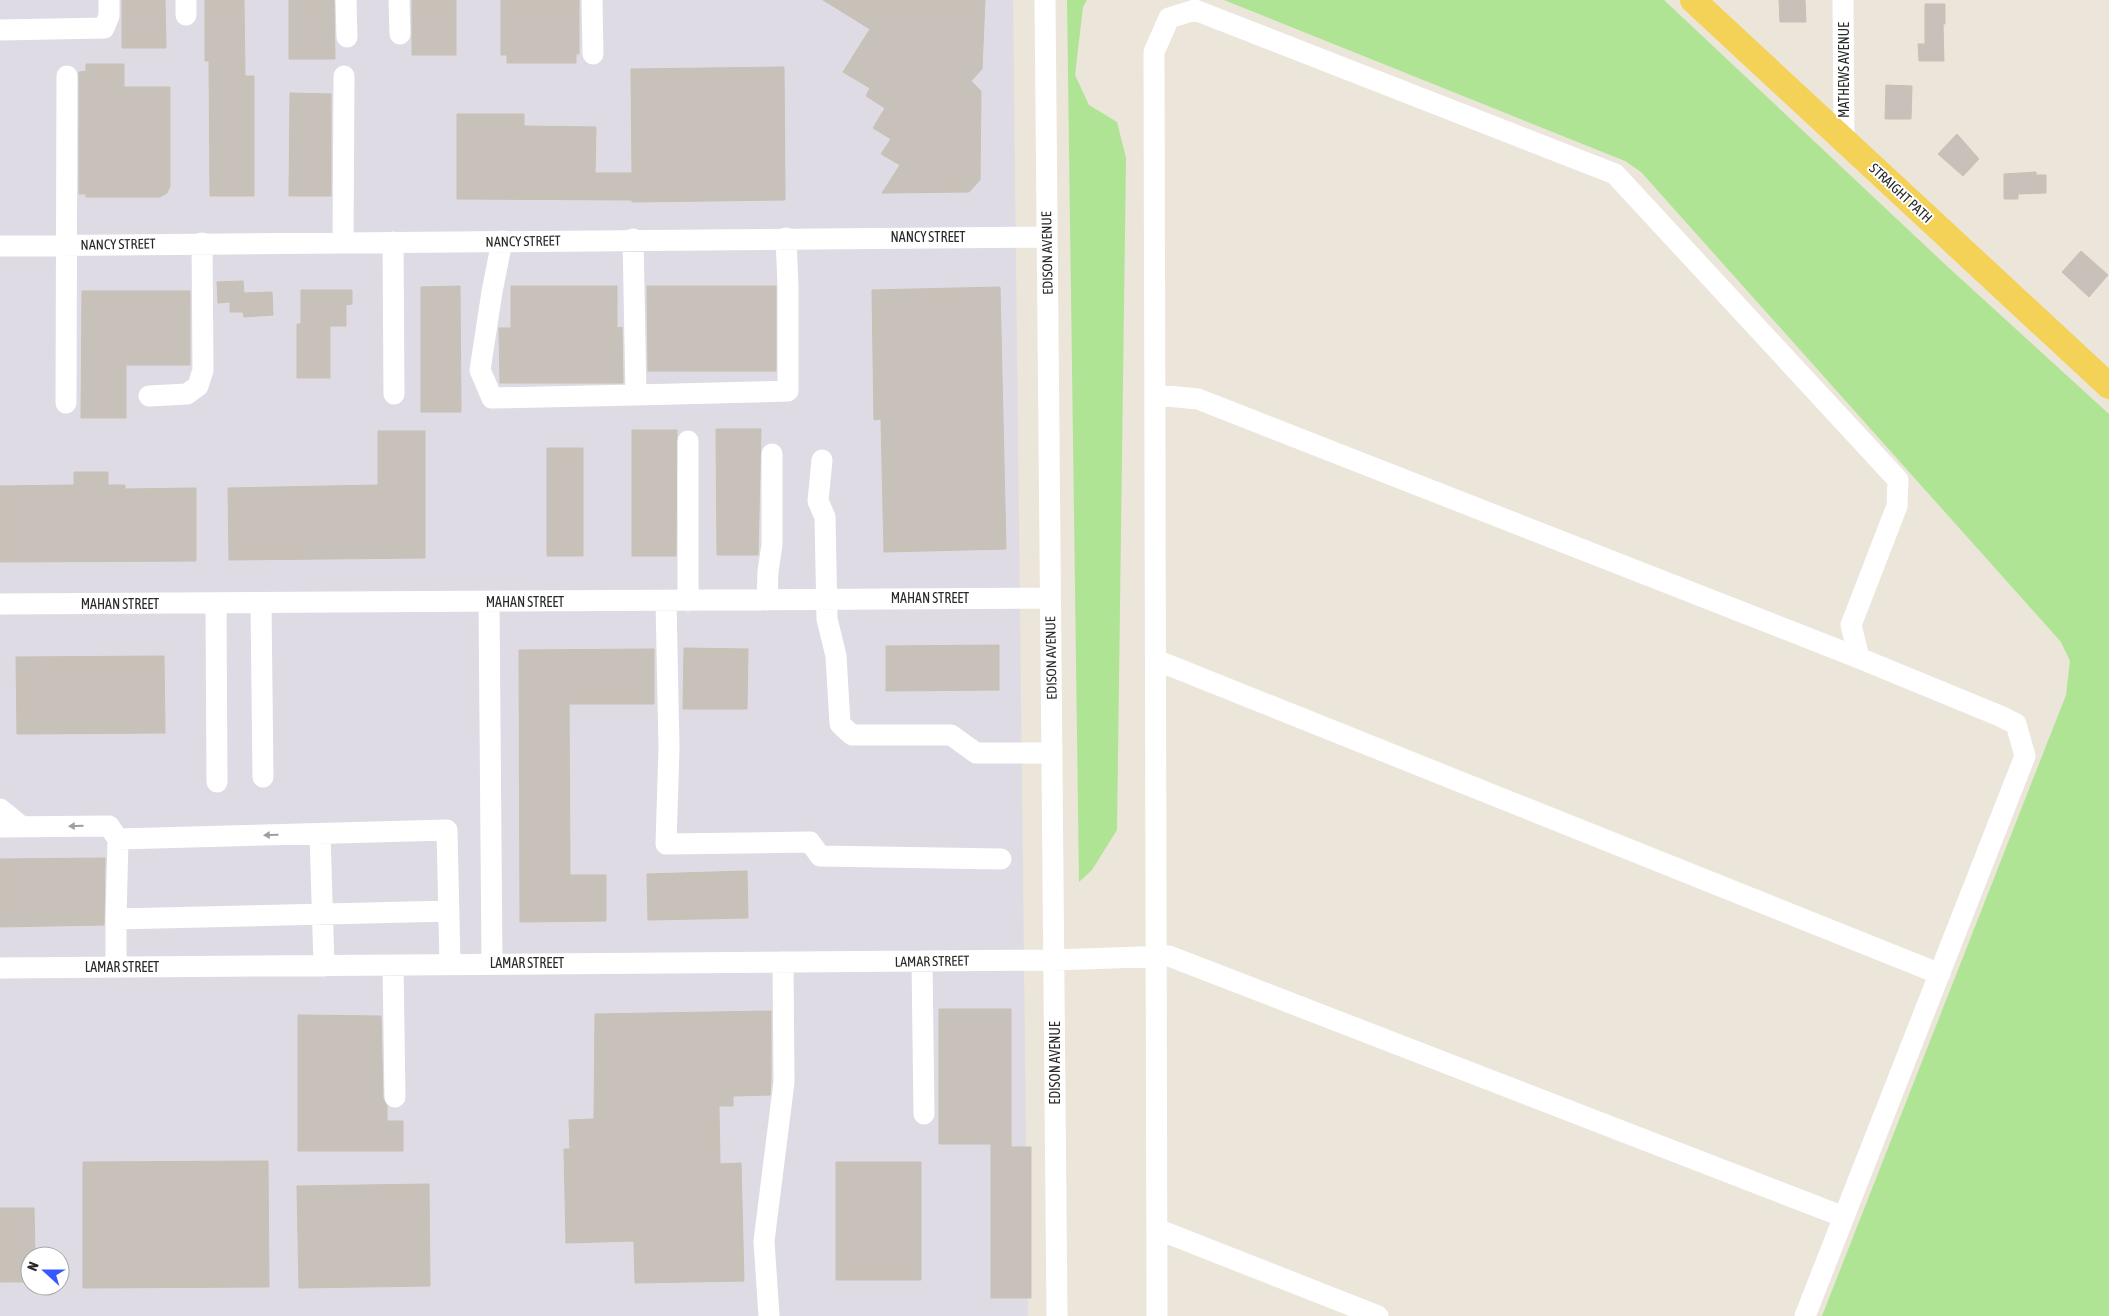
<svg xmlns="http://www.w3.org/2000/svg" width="2109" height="1316" font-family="'Asap Condensed',sans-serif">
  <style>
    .industrial { fill: #dedbe4; fill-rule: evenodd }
    .green { fill: #afe495 }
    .building { fill: #c7c1ba; stroke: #c7c1b4 }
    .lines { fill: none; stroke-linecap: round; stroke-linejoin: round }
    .minor { stroke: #fff; stroke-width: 21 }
    .major { stroke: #f4d157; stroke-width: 26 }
    .oneway { fill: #9f9f9f }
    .labels { text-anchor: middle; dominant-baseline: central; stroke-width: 4; stroke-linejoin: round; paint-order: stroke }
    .street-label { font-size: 14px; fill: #292929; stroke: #fff }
  </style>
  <rect width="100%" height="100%" fill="#ece5da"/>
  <!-- industrial -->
  <path class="industrial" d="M0,0H1013L1028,1316H0ZM30,1256H60V1286H30Z"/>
  <!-- green -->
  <path class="green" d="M1067,0H1087L1083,7L1075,75L1089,105L1117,122L1126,158L1117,830L1092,870L1079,882Z
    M1224,0H1664L1949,268L2109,414V1316H1822L2066,695L2070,661L2061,642L1641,172L1625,161Z"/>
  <!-- building -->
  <path class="building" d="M122,0H165L166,48H122Z
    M205,0H244L245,76H254V196H210L209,61H205Z
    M289,0H334L335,59H289Z
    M412,0H456V55H412Z
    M501,0H579V54H576V63H507V55H501Z
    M823,0H985L982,69L971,81L981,91L980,180L969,192L882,193L900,165L881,154L891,139L873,128L885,108L866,96L870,88L843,72L870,29Z
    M1779,0H1805L1806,22H1780Z
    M1925,4H1945V24H1943L1944,61H1919L1918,44H1925Z
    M86,64H124V87H170V186L167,193L160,197H86V194H79V72L86,71Z
    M784,67L785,200L632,202V200L457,199V114H524V126L596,127L595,173H632L631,69Z
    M1886,85L1912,86L1911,119H1885Z
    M290,93L331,94V196H289Z
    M1957,134L1979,159L1963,176L1938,154Z
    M2036,172V175H2046V193L2018,194V199H2004V174Z
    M2081,251L2108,275L2089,297L2062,272Z
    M243,281L244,293L272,292L273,315L244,317L243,312H230V302L218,303L217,282Z
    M460,286L461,412H421V287Z
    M511,286H617V328L622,327L623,383H500L499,328H511Z
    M647,286H776V371H648Z
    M1000,287L1006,549L884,552L881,419L874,420L872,290Z
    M301,290H352V304L346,305V326H330V378H297V324H301Z
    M82,291H190V365H126V418H81Z
    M716,429H761L758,555H717Z
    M632,430H677L676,556H632Z
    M378,431H425V558L229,560L228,488L378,485Z
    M547,448H583V556H547Z
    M74,472H108V485H125V489L196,488V561L0,562V486L74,485Z
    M999,645V690L886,691V646Z
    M684,648L748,649L747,709H683Z
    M654,649V704H569L570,875H606V921L520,922L519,650Z
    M164,656L165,733L17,734L16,657Z
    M105,858L104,925L0,927V859Z
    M747,871L748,918L648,920L647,874Z
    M939,1009H1011V1147H1031V1298H991V1144H939Z
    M771,1011V1081L770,1095L733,1096V1106H719L720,1164L741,1163L744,1281L635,1283L634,1241L566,1243L564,1149H570L569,1120L594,1119L595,1014Z
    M298,1015L381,1016L383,1098L387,1106V1121H403V1151H298Z
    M268,1161L269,1287L83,1288V1162Z
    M836,1162H921V1280H836Z
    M429,1184L430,1286L299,1288L297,1186Z
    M0,1208H34L35,1256H30V1282H0Z"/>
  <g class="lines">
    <!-- minor -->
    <path class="minor" d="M186,0V15
      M346,0L347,37
      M399,0L400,34
      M592,0L593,54
      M1045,0L1057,1316
      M1843,0L1844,141
      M0,30L104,28L109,16V0
      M502,241L492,292L480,370L492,398L636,395L633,239
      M393,242L394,394
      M343,243L344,76
      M0,246L1047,237
      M636,395L788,391V286L786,238
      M1156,395L1198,399L1859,658
      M149,396L187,394L198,386L203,370L202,243
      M66,403L67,76
      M822,460L818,501L825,517L827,619L836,656L840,724L852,735H951L976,753H1052
      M767,600L768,571L772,545V454
      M666,601L669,748L666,844L810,842L820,856L1001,859
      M688,601V441
      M489,602L492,963
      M0,604L1050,598
      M216,604L217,782
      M261,604L263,777
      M1156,660L1940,974
      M0,809L22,827
      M0,827L109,826L118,839L116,919
      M320,834L324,966
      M118,839L447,830L450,964
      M922,961L924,1114
      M393,965L395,1097
      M116,967V919L449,911
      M0,968L1054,960L1169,956L1844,1217
      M1157,1229L1378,1316
      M769,1316L764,1241L784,1082L783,962
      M1157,1316L1154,52L1169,18L1195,10L1615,174L1898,480L1897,506L1851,625L1859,658L2000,716L2016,724L2025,756L1805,1316"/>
    <!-- major -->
    <path class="major" d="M1693,0L2109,386"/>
  </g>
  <!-- one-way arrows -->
  <defs><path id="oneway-solid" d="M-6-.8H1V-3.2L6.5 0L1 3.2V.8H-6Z" transform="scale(1.25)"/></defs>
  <g class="oneway">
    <use href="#oneway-solid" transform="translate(76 826) rotate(179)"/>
    <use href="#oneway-solid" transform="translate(271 835) rotate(178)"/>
  </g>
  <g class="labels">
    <!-- street labels -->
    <g class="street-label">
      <text transform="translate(1844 70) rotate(-90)">MATHEWS AVENUE</text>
      <text transform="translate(1901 193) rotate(43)">STRAIGHT PATH</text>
      <text x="928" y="237">NANCY STREET</text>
      <text transform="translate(523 241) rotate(-1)">NANCY STREET</text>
      <text transform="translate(118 244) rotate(-1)">NANCY STREET</text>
      <text transform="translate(1047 253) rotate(-91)">EDISON AVENUE</text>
      <text x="930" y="598">MAHAN STREET</text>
      <text x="525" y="602">MAHAN STREET</text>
      <text x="120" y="604">MAHAN STREET</text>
      <text transform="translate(1051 658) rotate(-91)">EDISON AVENUE</text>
      <text transform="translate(932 961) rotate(-1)">LAMAR STREET</text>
      <text x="527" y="963">LAMAR STREET</text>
      <text x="122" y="967">LAMAR STREET</text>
      <text transform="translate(1055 1063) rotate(-90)">EDISON AVENUE</text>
    </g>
  </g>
  <!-- north arrow -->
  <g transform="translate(45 1271) rotate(291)"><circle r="24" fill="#ffffff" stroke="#a9a9a9"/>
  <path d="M0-4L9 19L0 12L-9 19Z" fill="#3558ff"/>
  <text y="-8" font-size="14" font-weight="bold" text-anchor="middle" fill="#292929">N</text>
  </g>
</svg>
